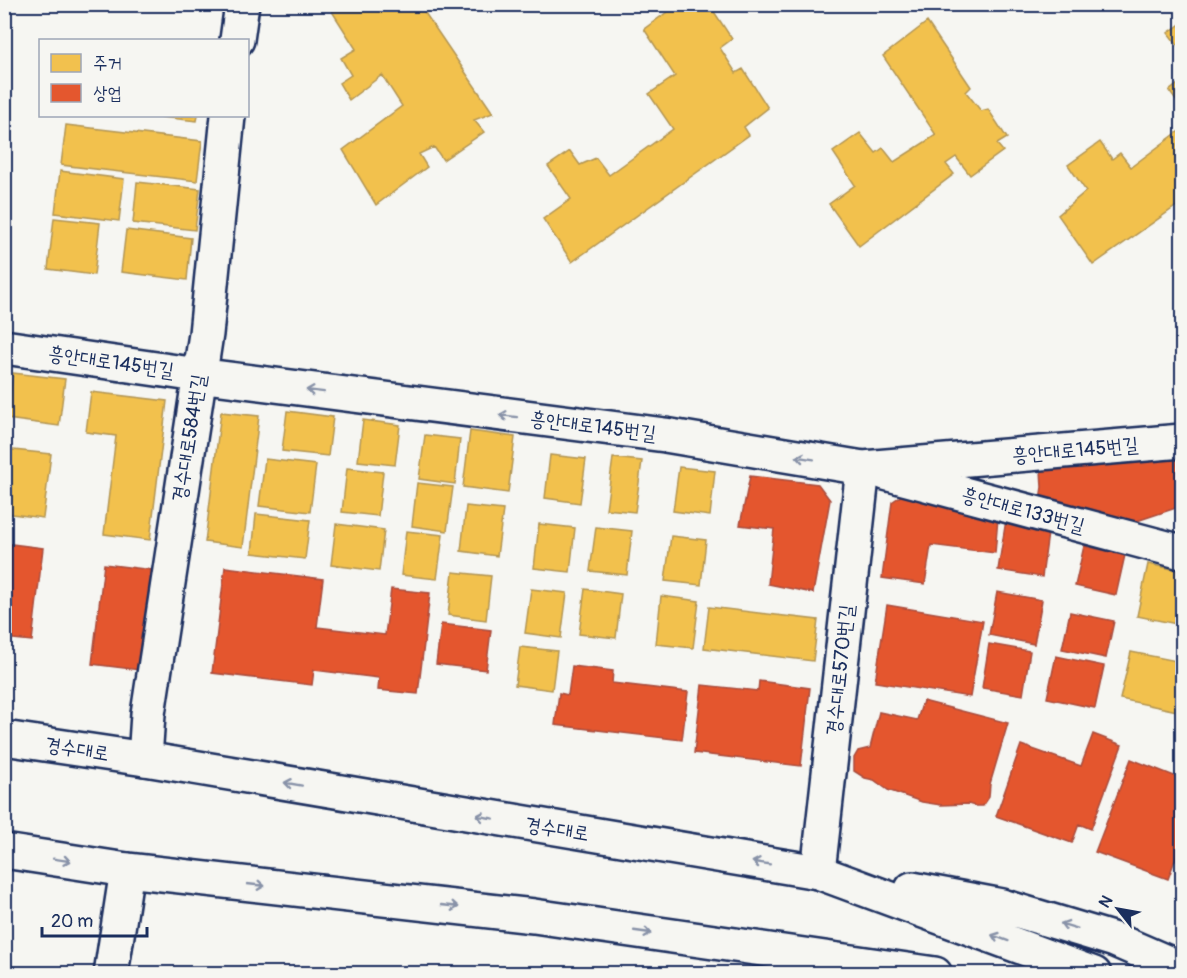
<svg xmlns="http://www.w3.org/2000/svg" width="1187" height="978" font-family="Pangolin,'Poor Story',sans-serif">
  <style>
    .homes { fill: #f2c14e; stroke: #b29553; stroke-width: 1.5 }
    .shops { fill: #e4572e; stroke: #a84b3c; stroke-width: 1.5 }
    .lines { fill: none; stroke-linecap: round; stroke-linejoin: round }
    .street-casing { stroke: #1b2f5e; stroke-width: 38 }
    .primary-casing { stroke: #1b2f5e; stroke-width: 38 }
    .street { stroke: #f6f6f2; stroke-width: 33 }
    .primary { stroke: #f6f6f2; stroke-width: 33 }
    .oneway { stroke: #8892a8 }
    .labels { text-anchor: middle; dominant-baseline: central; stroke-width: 6; stroke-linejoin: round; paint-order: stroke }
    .street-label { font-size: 20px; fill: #1b2f5e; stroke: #f6f6f2 }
  </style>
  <rect width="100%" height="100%" fill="#f6f6f2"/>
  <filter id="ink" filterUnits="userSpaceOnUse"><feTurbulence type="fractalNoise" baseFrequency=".0167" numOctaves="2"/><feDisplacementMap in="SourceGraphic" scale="12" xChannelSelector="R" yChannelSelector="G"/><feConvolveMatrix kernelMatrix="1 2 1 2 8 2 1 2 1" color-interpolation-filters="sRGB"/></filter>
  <g filter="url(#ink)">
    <!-- homes -->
    <path class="homes" d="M329,4H419L493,113L474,120L484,132L443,160L434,147L419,154L427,167L376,205L343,150L402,106L382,75L349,100L339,83L351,75L341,58L356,49L328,5Z
      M678,4H709L732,39L720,48L736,73L743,69L768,108L744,127L749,135L572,262L543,219L571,199L548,166L570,151L580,165L596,158L609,175L673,129L649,94L675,76L644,29Z
      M927,22L971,87L966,92L981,111L988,109L1007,138L997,144L1003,151L970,175L956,157L946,164L954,174L859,246L829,204L855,185L833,152L860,133L876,153L883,148L894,162L936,135L883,56Z
      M1182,23V51L1168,33Z
      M1182,81V109L1169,91Z
      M151,116H198L197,121Z
      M66,125L202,141L197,181L61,165Z
      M1182,129V202L1093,265L1058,215L1086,191L1068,165L1100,142L1112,159L1120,153L1131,167Z
      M60,171L124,179L119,221L55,213Z
      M137,182L200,189L195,230L133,223Z
      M54,218L100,223L94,275L48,269Z
      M126,230L191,238L187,280L121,272Z
      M13,373L65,379L59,426L7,419Z
      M91,392L167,401L150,540L104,534L116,436L86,432Z
      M287,411L333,417L328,456L282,451Z
      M221,412L259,416L243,547L205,542Z
      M363,420L400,425L395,465L358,461Z
      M470,431L515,437L508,493L463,487Z
      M425,435L460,439L455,484L419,479Z
      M4,449L51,454L43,518L4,513Z
      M550,455L586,459L580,503L545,498Z
      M613,458L642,461L635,512L606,509Z
      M265,459L316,465L310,512L259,506Z
      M679,467L715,471L710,516L673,511Z
      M347,468L383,472L378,516L342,512Z
      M417,483L453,487L447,531L412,526Z
      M466,506L503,510L497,556L461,551Z
      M256,514L310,520L305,559L252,553Z
      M336,524L384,530L379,571L331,565Z
      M539,524L575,528L570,572L534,568Z
      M596,527L632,531L627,575L590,571Z
      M406,531L443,535L437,579L401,575Z
      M671,536L706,540L701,585L665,581Z
      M1148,564L1182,571V625L1137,616Z
      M453,572L491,576L486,620L448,615Z
      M531,589L567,593L561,638L525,633Z
      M585,589L621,594L616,638L579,634Z
      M661,596L699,601L693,648L656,644Z
      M709,607L818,620L813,661L704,648Z
      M520,647L557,651L552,690L515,685Z
      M1131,652L1182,662V712L1120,699Z"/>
    <!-- shops -->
    <path class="shops" d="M1176,456L1182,493V506L1134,522L1039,506L1042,487L1041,470Z
      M750,476L818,484L830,500L813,593L768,584L774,529L740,525Z
      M915,486L999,506L995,553L931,545L925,584L882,578L892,502Z
      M1006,520L1049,526L1042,577L998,570Z
      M4,543L43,548L32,641L4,638Z
      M1084,546L1125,555L1116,595L1075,586Z
      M104,564L152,570L140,670L92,664Z
      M225,567L323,579L317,627L385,635L391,589L430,593L418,694L378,690L379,678L314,670L312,685L212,673Z
      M997,592L1042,600L1034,644L989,635Z
      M887,605L983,621L970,697L875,682Z
      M1070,612L1114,621L1106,658L1062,649Z
      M441,624L491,630L486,670L436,664Z
      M989,644L1030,651L1023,695L982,688Z
      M1056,656L1104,666L1095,708L1047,698Z
      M572,666L613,671L612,683L688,692L682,740L555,725L559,693L568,695Z
      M759,681L810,688L801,766L694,753L702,685L758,691Z
      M923,701L1008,723L990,784L989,797L983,806H975L968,804L941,805L922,802L888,790L874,780L865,778L854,771V758L858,751L870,748L879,712L917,720Z
      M1093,734L1122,745L1091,829L1079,824L1072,843L996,816L1021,745L1081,766Z
      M1131,759L1182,779V841L1168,879L1095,852Z"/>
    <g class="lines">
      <defs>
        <path id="street" d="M237,40L242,4
          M4,347L198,375L665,435L863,468L1182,441
          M885,473L1182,552
          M145,759L148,714L206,334L228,116
          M818,872L863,468
          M111,974L127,870"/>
        <path id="primary" d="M4,738L145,759L818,872L1094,974
          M4,851L127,870L534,916L935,974
          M912,889L1002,906L1115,940L1182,969"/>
      </defs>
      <!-- street casing -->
      <use href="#street" class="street-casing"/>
      <!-- primary casing -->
      <use href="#primary" class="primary-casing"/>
      <!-- street -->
      <use href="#street" class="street"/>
      <!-- primary -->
      <use href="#primary" class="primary"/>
    </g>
    <!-- one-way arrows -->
    <defs><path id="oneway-shaft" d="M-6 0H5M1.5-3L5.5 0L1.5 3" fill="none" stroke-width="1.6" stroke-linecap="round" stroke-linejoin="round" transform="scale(1.5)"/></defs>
    <g class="oneway">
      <use href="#oneway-shaft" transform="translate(315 391) rotate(-173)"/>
      <use href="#oneway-shaft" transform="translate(508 416) rotate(-173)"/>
      <use href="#oneway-shaft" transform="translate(805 458) rotate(-171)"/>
      <use href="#oneway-shaft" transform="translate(293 784) rotate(-170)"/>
      <use href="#oneway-shaft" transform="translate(485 817) rotate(-170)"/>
      <use href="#oneway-shaft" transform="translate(62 860) rotate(9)"/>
      <use href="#oneway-shaft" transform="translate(761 863) rotate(-171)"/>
      <use href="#oneway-shaft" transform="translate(256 885) rotate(6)"/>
      <use href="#oneway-shaft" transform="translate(450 906) rotate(6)"/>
      <use href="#oneway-shaft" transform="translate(1069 926) rotate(-163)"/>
      <use href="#oneway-shaft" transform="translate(643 932) rotate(8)"/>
      <use href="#oneway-shaft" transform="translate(1000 938) rotate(-160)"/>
    </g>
  </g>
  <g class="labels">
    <!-- street labels -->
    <g class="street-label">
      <text transform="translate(111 362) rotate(8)">흥안대로145번길</text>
      <text transform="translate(593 426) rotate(7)">흥안대로145번길</text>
      <text transform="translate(189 438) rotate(-81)">경수대로584번길</text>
      <text transform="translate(1075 450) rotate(-5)">흥안대로145번길</text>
      <text transform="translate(1023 510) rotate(15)">흥안대로133번길</text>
      <text transform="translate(840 670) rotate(-84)">경수대로570번길</text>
      <text transform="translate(77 749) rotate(9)">경수대로</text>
      <text transform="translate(557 829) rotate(9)">경수대로</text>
    </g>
  </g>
  <!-- margin -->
  <rect width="1187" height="978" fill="none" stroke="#f6f6f2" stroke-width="24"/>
  <rect x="12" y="12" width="1163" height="954" fill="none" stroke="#1b2f5e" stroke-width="2" filter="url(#ink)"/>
  <!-- legend -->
  <rect x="39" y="39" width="210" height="78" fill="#f6f6f2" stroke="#9ea6b7" stroke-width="1.5"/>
  <rect x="51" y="54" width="30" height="18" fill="#f2c14e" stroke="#9ea6b7" stroke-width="1.5"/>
  <text x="93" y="69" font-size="18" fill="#1b2f5e">주거</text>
  <rect x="51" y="84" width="30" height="18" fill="#e4572e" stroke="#9ea6b7" stroke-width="1.5"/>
  <text x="93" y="99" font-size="18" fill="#1b2f5e">상업</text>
  <!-- north arrow -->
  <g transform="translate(1118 909) rotate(301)" stroke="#f6f6f2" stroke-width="4.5" paint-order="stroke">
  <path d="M0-4.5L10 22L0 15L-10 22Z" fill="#1b2f5e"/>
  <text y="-9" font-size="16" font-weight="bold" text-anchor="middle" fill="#1b2f5e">N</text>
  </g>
  <!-- scale -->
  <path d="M42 927v9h105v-9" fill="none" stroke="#1b2f5e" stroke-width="3"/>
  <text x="51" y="927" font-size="18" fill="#1b2f5e" stroke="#f6f6f2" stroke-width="4.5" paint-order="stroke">20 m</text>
</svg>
